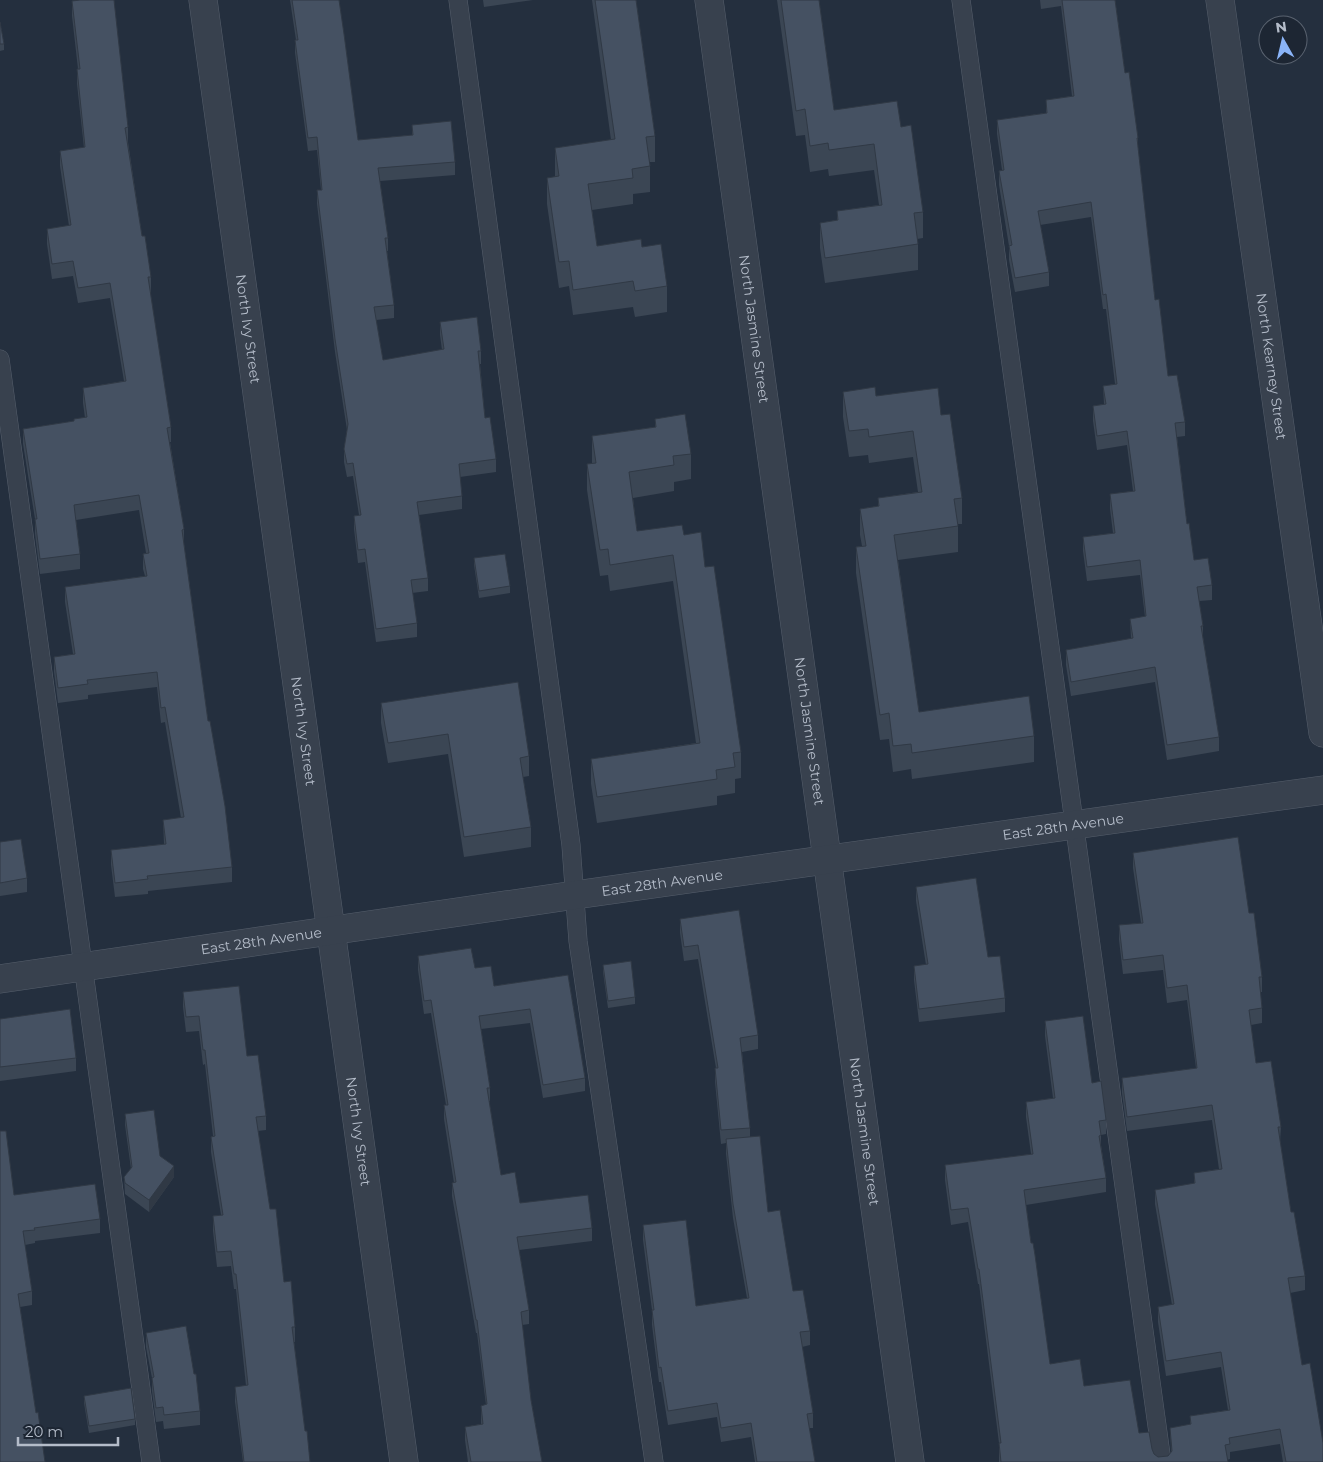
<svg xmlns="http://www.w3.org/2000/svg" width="1323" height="1462" font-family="Montserrat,sans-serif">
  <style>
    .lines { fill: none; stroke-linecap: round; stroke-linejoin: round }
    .service-casing { stroke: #565f6c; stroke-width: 19 }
    .minor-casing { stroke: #565f6c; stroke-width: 29 }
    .tertiary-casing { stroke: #565f6c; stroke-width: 29 }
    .service { stroke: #38414e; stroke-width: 18 }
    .minor { stroke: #38414e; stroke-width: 28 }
    .tertiary { stroke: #38414e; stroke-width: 28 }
    .wall { fill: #3b4654 }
    .shaded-wall { fill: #303945 }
    .building { fill: #455162; stroke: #303945 }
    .labels { text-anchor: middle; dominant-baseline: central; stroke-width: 4; stroke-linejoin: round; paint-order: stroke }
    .street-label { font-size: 14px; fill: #b4bcc9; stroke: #1d2633 }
  </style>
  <rect width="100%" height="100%" fill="#242f3e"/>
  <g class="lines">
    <defs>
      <path id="service" d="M458,0L571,845L578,941L654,1462
        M961,0L1162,1462
        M0,359L151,1462"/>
      <g id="minor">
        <path id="s1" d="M203,0L404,1462"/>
        <path id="s2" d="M709,0L910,1462"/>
        <path id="s3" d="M0,979L575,895L1323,790"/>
      </g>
      <g id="tertiary">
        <path id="s4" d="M1220,0L1323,733"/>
      </g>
    </defs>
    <!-- service casing -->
    <use href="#service" class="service-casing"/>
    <!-- minor casing -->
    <use href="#minor" class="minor-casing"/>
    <!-- tertiary casing -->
    <use href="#tertiary" class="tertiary-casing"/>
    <!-- service -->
    <use href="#service" class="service"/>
    <!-- minor -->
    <use href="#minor" class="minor"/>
    <!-- tertiary -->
    <use href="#tertiary" class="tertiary"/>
  </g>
  <!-- wall -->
  <path class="wall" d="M290,0H339L358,140L412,135V125L455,162V175L380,181L388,238V251H387L394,305V318L376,320L383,360L442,350L440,335V322L481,351V364H480L485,418L496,459V472L460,477L462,496V509L419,515L428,578V591L412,593L417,623V637L376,642L365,562L358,563L354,529V516L359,515L353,476L347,477L344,462V449L347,430L335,352L317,204V190H321L317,150L308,151L295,53V40H296Z
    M483,0H533L484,7Z
    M592,0H636L655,136V162H650V192L633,194V204L592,210L597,246L642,247L667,286V312L635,317L633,307L573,315L569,286L559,288L547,204V178L555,177V148L611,140Z
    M777,0H819L834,110L901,127L923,212V238L917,239L918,244V270L825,283L820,248V223L837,220V211L879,205L874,170L829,176L828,169L810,172L805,135L796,136Z
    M1040,0H1115L1125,73L1138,138V151L1155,300L1168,376L1185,422V436L1177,437L1187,524L1194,560L1212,585V600L1199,601L1203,626V637L1219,737V751L1167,760L1155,682L1071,696L1066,665V650L1131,639L1130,619L1145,617L1140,575L1087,581L1083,551V537L1113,533L1110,509V494L1133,491L1127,445L1097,450L1093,421V406L1104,404L1103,386L1115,384L1106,309H1103L1091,217L1040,225L1049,272V286L1015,292L1009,260V246L999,185V171L1002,170L997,134V120L1046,113V100L1072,96L1061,6L1041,9Z
    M72,1L128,127V142L142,236L151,277V292H150L171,427V442H170L184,529V544L208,721L232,867V882L148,891V894L115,897L111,865V850L164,844L163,820L181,818L165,722L161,723L157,687L88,695V699L58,703L54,672V657L73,654L65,602V587L145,576L143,569V554L146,553L139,510L76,520L80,554V569L40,574L35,534V519L23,444V429L74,421L85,418L83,403V388L124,381L110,298L78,303L73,276L52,279L47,244V229L69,226L60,166V151L84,148L77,84V69H78L72,16Z
    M0,22L4,44V50L0,51Z
    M843,392L876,396L941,415L962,498V524H958V552L898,560L919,712L1034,736V762L912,779L911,769L893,772L889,739L880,740L856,573V547L862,546L860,535V509L878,506V498L918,492L913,457L869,463L868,455L849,457L843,417Z
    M655,419L691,454V479L674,482V491L633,498L637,531L684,535L705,567L741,752V778L735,779V793L717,796V805L597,823L591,784V759L696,743L673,581L610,591L608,575L600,576L587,490V464H592V436L655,427Z
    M474,558L510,586V593L479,598L474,565Z
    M381,703L529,756V776L523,777L531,827V847L464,857L448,754L388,763L381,723Z
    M0,842L27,878V892L0,896Z
    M1133,853L1249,913L1262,977V992H1260L1262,1008V1023L1251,1025L1256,1063L1281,1127L1280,1142L1291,1212L1305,1276V1290L1290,1293L1302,1365L1323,1462H1283L1280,1444L1230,1452V1459L1227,1460L1228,1462H999V1443L979,1284H978L968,1222L951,1225L945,1180V1165L1031,1154L1026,1117V1102L1053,1098L1045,1036V1021L1092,1083L1106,1120V1134L1101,1135V1145L1106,1178V1192L1026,1205L1031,1243L1050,1364L1084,1386L1139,1433L1152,1449L1154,1454L1158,1457L1168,1456L1171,1452L1170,1428L1190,1425V1416L1228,1410L1221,1367L1166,1376L1158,1322V1307L1172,1305L1155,1204V1190L1194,1184V1173L1219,1169L1212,1120L1127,1131L1122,1093V1078L1196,1068L1187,1000L1167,1003L1163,970L1123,974L1119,940V925L1141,923L1133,868Z
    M916,887L988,957L1005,998V1012L919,1022L914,980V966L926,965L916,901Z
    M680,919L758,1035V1049L742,1052L750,1128V1137L768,1212L793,1291L810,1331V1345L802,1347L813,1413V1428H809L815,1462H755L751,1437L721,1442L717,1417L668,1425L661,1382H659L652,1325V1310L643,1240V1225L696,1306L747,1298L733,1218L726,1154V1143L721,1144L715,1082V1068H716L698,959L684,961L680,933Z
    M418,956L475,968L494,986L568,975L585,1078V1091L543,1098L530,1023L481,1029L490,1088V1101H489L501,1175L520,1203L592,1228V1241L519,1250L529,1310V1324L522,1325L531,1400L542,1462H468L465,1440V1427L481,1424V1406L486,1405L477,1333H476L452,1196V1183H454L444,1119V1105H446L431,1013L424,1014L418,970Z
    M603,965L635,997V1004L608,1008L603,972Z
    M183,992L247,1056L266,1116V1130L258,1131L270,1209L284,1282L295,1327V1342H294L305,1431L310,1462H243L235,1402V1387L246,1386L236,1289H234L231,1266L217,1267L213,1231V1216L221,1215L211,1152V1137L213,1136L205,1064L203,1065L199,1031L186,1032L183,1007Z
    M0,1019L76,1058V1071L0,1081Z
    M125,1114L160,1156L174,1177L149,1212L125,1194L124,1177L131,1169L125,1125Z
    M14,1195L100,1219V1233L35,1241V1243L25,1245L32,1291V1305L20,1307L36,1413L0,1462Z
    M146,1333L200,1411V1425L164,1429L163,1421L156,1422L152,1391V1378L146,1347Z
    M84,1396L135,1419V1425L89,1433L84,1403Z"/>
  <!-- shaded-wall -->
  <path class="shaded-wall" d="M174,1166V1177L149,1212V1200Z"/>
  <!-- building -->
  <path class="building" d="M80,0H114L128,127L125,128L142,236H145L151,277H148L171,427L167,428L184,529L182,530L208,721H210L225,806L232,867L147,876L148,879L115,883L111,850L166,844L163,820L184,817L165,707L161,708L157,672L87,680L88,684L58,688L54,657L75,654L65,587L147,576L143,554L149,553L139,495L74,505L80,554L40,559L35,519H37L23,429L74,421V419L87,417L83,388L126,381L110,283L78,288L73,261L52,264L47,229L71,225L60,151L85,147L77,69H80L72,1Z
    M292,0H339L344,34L358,140L413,135L412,125L451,121L455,162L378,168L388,238H385L394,305L374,307L383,360L444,349L440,322L477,317L481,351H478L485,418L490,417L496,459L459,464L462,496L417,502L428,578L411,580L417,623L376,629L365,549L358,550L354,516L361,515L353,463L347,464L344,449L348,424L335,339L317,190H322L317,137L308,138L295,40H298Z
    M595,0H636L655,136L646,137L650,166L632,169L633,178L588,184L597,246L641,239L642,247L661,244L667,286L635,291L633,281L573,290L569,261L559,262L547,178L559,176L555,148L615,139Z
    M781,0H819L834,110L897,101L901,127L911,125L923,212L914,213L918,244L825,258L820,223L838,220L837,211L882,205L874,144L829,150L828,143L810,146L805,109L796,111Z
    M1062,0H1115L1125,73L1129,72L1138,138H1137L1155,300L1159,299L1168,376L1177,375L1185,422L1175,423L1187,524L1189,523L1194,560L1208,558L1212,585L1197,587L1203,626H1201L1219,737L1167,745L1155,667L1071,682L1066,650L1133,638L1130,619L1146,616L1140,560L1087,567L1083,537L1115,533L1110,494L1135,491L1127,431L1097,436L1093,406L1106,404L1103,386L1117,384L1106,294L1103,295L1091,202L1038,211L1049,272L1015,278L1009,246L1012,245L999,171L1004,170L997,120L1047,113L1046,100L1074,96Z
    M0,22L4,44H0Z
    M875,387L876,396L938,388L941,415L950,414L962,498L954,499L958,526L894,535L919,712L1029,696L1034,736L912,753L911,744L893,746L889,713L880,715L856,547L866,546L860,509L879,506L878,498L922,492L913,431L869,437L868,429L849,431L843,392Z
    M685,414L691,454L673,456L674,465L629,472L637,531L682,525L684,535L701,532L705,567L714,566L741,752L733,753L735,767L716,770L717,779L597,797L591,759L700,743L673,555L610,565L608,549L600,550L587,464L596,463L592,436L656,427L655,419Z
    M505,554L510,586L479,591L474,558Z
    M518,682L529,756L520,758L531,827L464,837L448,734L388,743L381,703Z
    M1238,837L1249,913H1254L1262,977H1259L1262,1008L1249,1010L1256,1063L1271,1061L1281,1127H1278L1291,1212H1294L1305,1276L1288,1278L1302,1365L1310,1363L1323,1443V1462H1286L1280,1429L1229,1438L1230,1444L1225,1445L1228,1462H1001L999,1443H1001L979,1269H978L968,1208L951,1210L945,1165L1033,1154L1026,1102L1055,1098L1045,1021L1083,1016L1092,1083L1101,1081L1106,1120L1099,1121L1101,1135L1099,1136L1106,1178L1024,1190L1031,1243H1033L1035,1255L1050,1364L1080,1359L1084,1386L1130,1380L1139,1433L1149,1432L1152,1449L1154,1454L1158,1457L1168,1456L1172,1451L1170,1428L1191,1424L1190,1416L1230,1410L1221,1352L1166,1361L1158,1307L1174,1304L1155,1190L1195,1183L1194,1173L1222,1169L1212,1105L1127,1117L1122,1078L1197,1068L1187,985L1167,988L1163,955L1123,960L1119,925L1143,923L1133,853Z
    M21,839L27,878L0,883V842Z
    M976,878L988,957L1000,956L1005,998L919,1009L914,966L928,964L916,887Z
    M739,910L758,1035L740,1038L750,1128L721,1130L715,1068H718L698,945L684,947L680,919Z
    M471,948L475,968L491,966L494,986L568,975L585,1078L543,1085L530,1009L479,1016L490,1088H487L501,1175L515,1172L520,1203L588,1195L592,1228L517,1237L529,1310L521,1312L531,1400L542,1462H471L465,1427L483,1424L481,1406L487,1404L477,1320H476L452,1183L456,1182L444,1105H448L431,1000L424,1001L418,956Z
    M631,961L635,997L608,1001L603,965Z
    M239,986L247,1056L258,1055L266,1116L256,1117L270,1209H276L284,1282L291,1281L295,1327H292L305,1431H307L310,1462H244L235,1387L248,1385L236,1274H234L231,1251L217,1252L213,1216L223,1215L211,1137L215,1136L205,1050H203L199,1016L186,1017L183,992Z
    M70,1009L76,1058L0,1067V1019Z
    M154,1110L160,1156L174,1166L149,1200L125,1183L124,1177L132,1167L125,1114Z
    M0,1131H6L14,1195L95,1184L100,1219L34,1228L35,1230L23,1231L32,1291L18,1294L36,1413L38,1412L45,1462H0Z
    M760,1136L768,1212L780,1210L793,1291L803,1290L810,1331L800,1332L813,1413L807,1414L815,1462H757L751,1423L721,1428L717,1403L668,1411L661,1367L659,1368L652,1310H654L643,1225L686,1220L696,1306L749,1298L733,1204L726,1139Z
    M186,1326L194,1374H196L200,1411L164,1415L163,1407L156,1408L152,1378L154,1377L146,1333Z
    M131,1388L135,1419L89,1426L84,1396Z"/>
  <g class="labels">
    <!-- street labels -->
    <g class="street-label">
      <text stroke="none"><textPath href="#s1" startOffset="332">North Ivy Street</textPath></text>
      <text stroke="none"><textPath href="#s2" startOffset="332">North Jasmine Street</textPath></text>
      <text stroke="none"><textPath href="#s4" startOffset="370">North Kearney Street</textPath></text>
      <text stroke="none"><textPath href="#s1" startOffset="738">North Ivy Street</textPath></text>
      <text stroke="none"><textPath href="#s2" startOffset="738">North Jasmine Street</textPath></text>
      <text stroke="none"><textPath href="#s3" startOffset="1074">East 28th Avenue</textPath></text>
      <text stroke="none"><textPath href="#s3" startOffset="669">East 28th Avenue</textPath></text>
      <text stroke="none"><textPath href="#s3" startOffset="264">East 28th Avenue</textPath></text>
      <text stroke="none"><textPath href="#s1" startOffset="1142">North Ivy Street</textPath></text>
      <text stroke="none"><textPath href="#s2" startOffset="1142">North Jasmine Street</textPath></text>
    </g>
  </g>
  <!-- north arrow -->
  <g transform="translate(1283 40) rotate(352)"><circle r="24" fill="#1d2633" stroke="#59626f"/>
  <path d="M0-4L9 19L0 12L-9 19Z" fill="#8ab4f8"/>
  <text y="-8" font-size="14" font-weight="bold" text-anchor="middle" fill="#b4bcc9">N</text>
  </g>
  <!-- scale -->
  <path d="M18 1437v8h100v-8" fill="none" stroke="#b4bcc9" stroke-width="2.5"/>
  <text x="25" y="1437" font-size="15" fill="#b4bcc9" stroke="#1d2633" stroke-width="4" paint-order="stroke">20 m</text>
</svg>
